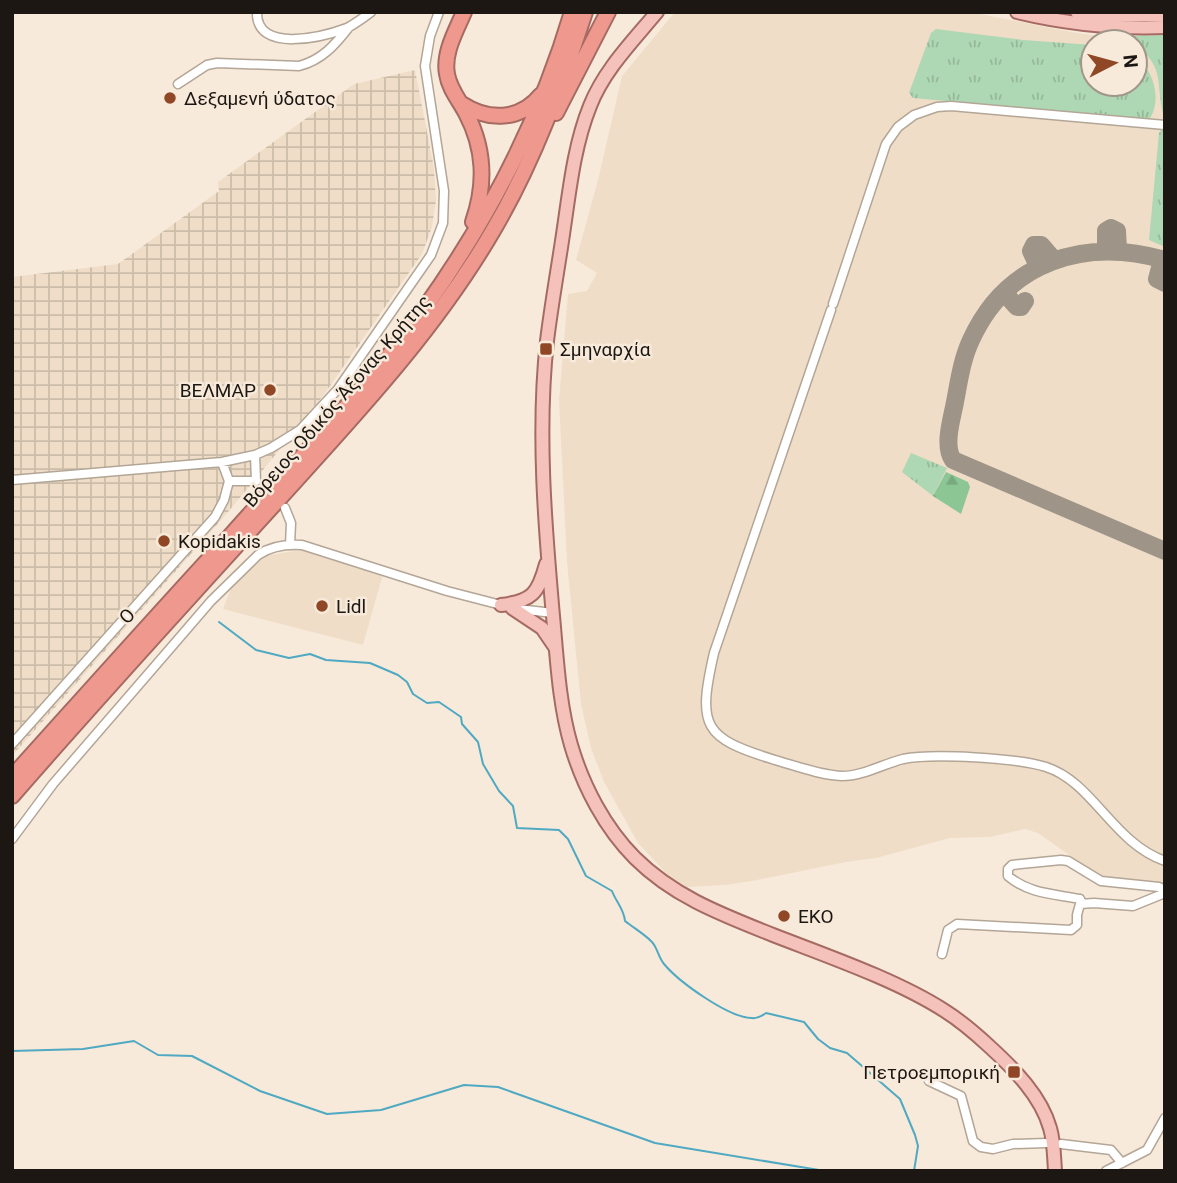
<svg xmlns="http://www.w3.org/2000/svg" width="1177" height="1183" font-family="Roboto,sans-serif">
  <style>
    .built { fill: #efddc7; fill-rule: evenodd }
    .industrial { fill: url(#industrial-grid) }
    .grass { fill: url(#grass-tufts) }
    .forest { fill: url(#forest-firs) }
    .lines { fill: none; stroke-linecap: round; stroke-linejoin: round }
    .stream { stroke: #50a9c2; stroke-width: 2 }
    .taxiway { stroke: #9e9488; stroke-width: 18 }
    .street-casing { stroke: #b3a697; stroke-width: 11 }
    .primary-casing { stroke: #a56b63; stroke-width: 16 }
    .highway-casing { stroke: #a56b63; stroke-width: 18 }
    .street { stroke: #fff; stroke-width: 8 }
    .primary { stroke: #f5c1bb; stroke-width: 12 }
    .highway { stroke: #ef988e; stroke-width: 14 }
    .poi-dot { fill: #8f4726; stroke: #f8eada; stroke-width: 2.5 }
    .labels { text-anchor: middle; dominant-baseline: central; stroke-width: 5; stroke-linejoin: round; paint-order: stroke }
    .poi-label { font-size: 19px; fill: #1c1712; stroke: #f8eada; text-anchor: start }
    .street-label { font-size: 19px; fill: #1c1712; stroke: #f8eada }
  </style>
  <defs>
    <pattern id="industrial-grid" width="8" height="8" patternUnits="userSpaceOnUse" patternTransform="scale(1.75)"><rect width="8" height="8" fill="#efddc7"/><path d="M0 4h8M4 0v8" fill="none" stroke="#ccbdaa"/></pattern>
    <pattern id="grass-tufts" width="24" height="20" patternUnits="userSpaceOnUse" patternTransform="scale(1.75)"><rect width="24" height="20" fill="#aed7b3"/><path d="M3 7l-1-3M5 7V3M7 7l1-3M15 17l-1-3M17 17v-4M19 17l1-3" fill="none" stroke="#95b899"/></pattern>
    <pattern id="forest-firs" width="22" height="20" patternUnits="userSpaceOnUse" patternTransform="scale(1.75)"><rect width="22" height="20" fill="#8cc695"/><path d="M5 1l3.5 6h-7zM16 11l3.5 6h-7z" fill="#78a97f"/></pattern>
  </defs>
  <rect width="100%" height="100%" fill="#f8eada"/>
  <!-- built -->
  <path class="built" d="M675,12H970L1077,33L1100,36L1165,35V885L1103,879L1038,833L1025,829L990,837L950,838L876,858L846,862L757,880L726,885L687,887L668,875L638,843L604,782L591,748L581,704L567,562L559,400L568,294L587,291L597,273L576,260L598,180L622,76ZM1093,42H1135V84H1093Z
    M306,549L383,574L363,645L223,609L232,586L264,556Z"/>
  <!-- industrial -->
  <path class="industrial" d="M415,70L434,168L436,200L432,227L422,254L323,396L272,459L223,518L12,756V277L118,264L219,191L218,182L354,84Z"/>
  <!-- grass -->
  <path class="grass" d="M936,29L1023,40L1093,45V84H1135V54C1153,70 1163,99 1149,120L913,98L909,93L931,33Z
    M1165,35V119C1154,89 1168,68 1135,45V42L1127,41L1126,36Z
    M1163,128L1165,129V247L1149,240L1159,133Z
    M911,453L947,468L933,496L902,472Z"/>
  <!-- forest -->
  <path class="forest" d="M946,472L968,482L970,487L961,514L933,496Z"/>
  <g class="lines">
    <!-- stream -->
    <path class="stream" d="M219,622L256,650L289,658L310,654L326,660L370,663L398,675L407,682L413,694L427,703L439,702L461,717L462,724L478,742L483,764L499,791L513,806L517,828L559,830L568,839L586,876L612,891C616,902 624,909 625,921C634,928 644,934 651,941C657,946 658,957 664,964C679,982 729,1018 752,1018C758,1019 761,1016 766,1013L804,1022L818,1039L830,1048L847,1053L900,1099L915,1135L918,1146L914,1171
      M12,1051L83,1049L134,1041L158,1055L192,1056L260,1091L327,1114L381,1110L464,1085L498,1087L655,1143L825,1171"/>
    <!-- taxiway -->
    <path class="taxiway" d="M1103,250L1106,246V231L1111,228L1117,231L1118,250
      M1165,260C1085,237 1007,261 971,340C962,359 959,381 955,402C952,419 943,445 953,460L1165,551
      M1165,261L1161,264L1157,279L1165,283
      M1036,269L1037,264L1031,251L1034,245H1041L1054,260
      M1008,289V297L1017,307H1021L1025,301"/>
    <defs>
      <path id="street" d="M257,12C256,54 323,37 347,28C355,24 363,18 371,12
        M178,84L207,65L217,63L299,66C322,60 335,45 349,27
        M833,304L886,144L898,127L914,115L937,107L951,106L1165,125
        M831,310L714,653C697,727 703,738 775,760C796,766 820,775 842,776C863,776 883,764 903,759C933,753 1017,758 1046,767C1093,782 1113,843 1165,861
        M222,462L229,481
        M12,480L222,462L255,455L271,448L300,430L338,389L431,255L443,223L444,191L425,66L430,36L439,12
        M229,481H256L255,455
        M285,508L291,523L290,545
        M518,609L553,613
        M12,744L215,517L224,500L229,481
        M12,839L53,784L174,644L211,601L258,555C271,546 286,544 302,545L447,591L505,606
        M1082,904L1080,899C1054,894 1029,894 1008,876V869L1012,865L1061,860L1068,861L1101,881L1159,887L1165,890
        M942,954L948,930L957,924L1071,930L1077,925V915L1080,904L1094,903L1133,906L1165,893
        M929,1081L961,1096L973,1141L981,1147L993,1149L1013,1144L1047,1143
        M1061,1144L1111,1150L1122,1163
        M1106,1171L1147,1150L1165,1118"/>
      <path id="primary" d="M657,12C633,41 604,70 590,106C573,148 569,196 562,241C557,274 551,308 547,341C537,431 545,526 553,616C557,659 559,704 571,745C583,786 605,828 635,858C674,897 723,915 773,935C827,956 897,980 945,1011C961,1021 976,1034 990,1047C1014,1069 1041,1096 1050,1128C1054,1141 1054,1157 1055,1171
        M1017,12C1067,24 1114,29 1165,27
        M1077,12L1104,15H1165
        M501,605C532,601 538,594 546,564
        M512,608L542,628L555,647"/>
      <path id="highway" d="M464,12C456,31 443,53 447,74C449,88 459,100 466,113C485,149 486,184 473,222
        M462,104C488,121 520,121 541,95
        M556,113L608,12
        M12,777C85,696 158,614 232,534C297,461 367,389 424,309C489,218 540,120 572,12
        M12,796C99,696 189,598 278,500C356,414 437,328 495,227C534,160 561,86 585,12"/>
    </defs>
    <!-- street casing -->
    <use href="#street" class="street-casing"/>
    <!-- primary casing -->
    <use href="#primary" class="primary-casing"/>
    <!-- highway casing -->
    <use href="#highway" class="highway-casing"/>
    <!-- street -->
    <use href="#street" class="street"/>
    <!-- primary -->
    <use href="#primary" class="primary"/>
    <!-- highway -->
    <use href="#highway" class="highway"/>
  </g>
  <!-- markers -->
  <g class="poi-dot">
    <circle cx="170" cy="98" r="7"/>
    <rect x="539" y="342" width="14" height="14" rx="3.5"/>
    <circle cx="270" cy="390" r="7"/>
    <circle cx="164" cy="541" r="7"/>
    <circle cx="322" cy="606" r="7"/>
    <circle cx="784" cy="916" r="7"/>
    <rect x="1007" y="1065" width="14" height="14" rx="3.5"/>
  </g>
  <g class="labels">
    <!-- poi labels -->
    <g class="poi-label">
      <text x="184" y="98">Δεξαμενή ύδατος</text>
      <text x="560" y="349">Σμηναρχία</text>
      <text x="256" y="390" text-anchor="end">ΒΕΛΜΑΡ</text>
      <text x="178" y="541">Kopidakis</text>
      <text x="336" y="606">Lidl</text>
      <text x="798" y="916">EKO</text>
      <text x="1000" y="1072" text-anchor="end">Πετροεμπορική</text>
    </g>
    <!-- street labels -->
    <g class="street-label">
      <text transform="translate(337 401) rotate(-49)">Βόρειος Οδικός Άξονας Κρήτης</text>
      <text transform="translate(127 616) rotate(-48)">Ο</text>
    </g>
  </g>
  <!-- border -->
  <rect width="1177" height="1183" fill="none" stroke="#1c1712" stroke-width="28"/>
  <!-- north arrow -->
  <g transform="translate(1114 63) rotate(84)"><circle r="33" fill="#f8eada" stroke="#a0968a" stroke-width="2"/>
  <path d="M0-5L12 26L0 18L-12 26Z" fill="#8f4726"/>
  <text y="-10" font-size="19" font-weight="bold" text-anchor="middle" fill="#1c1712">N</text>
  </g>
</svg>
